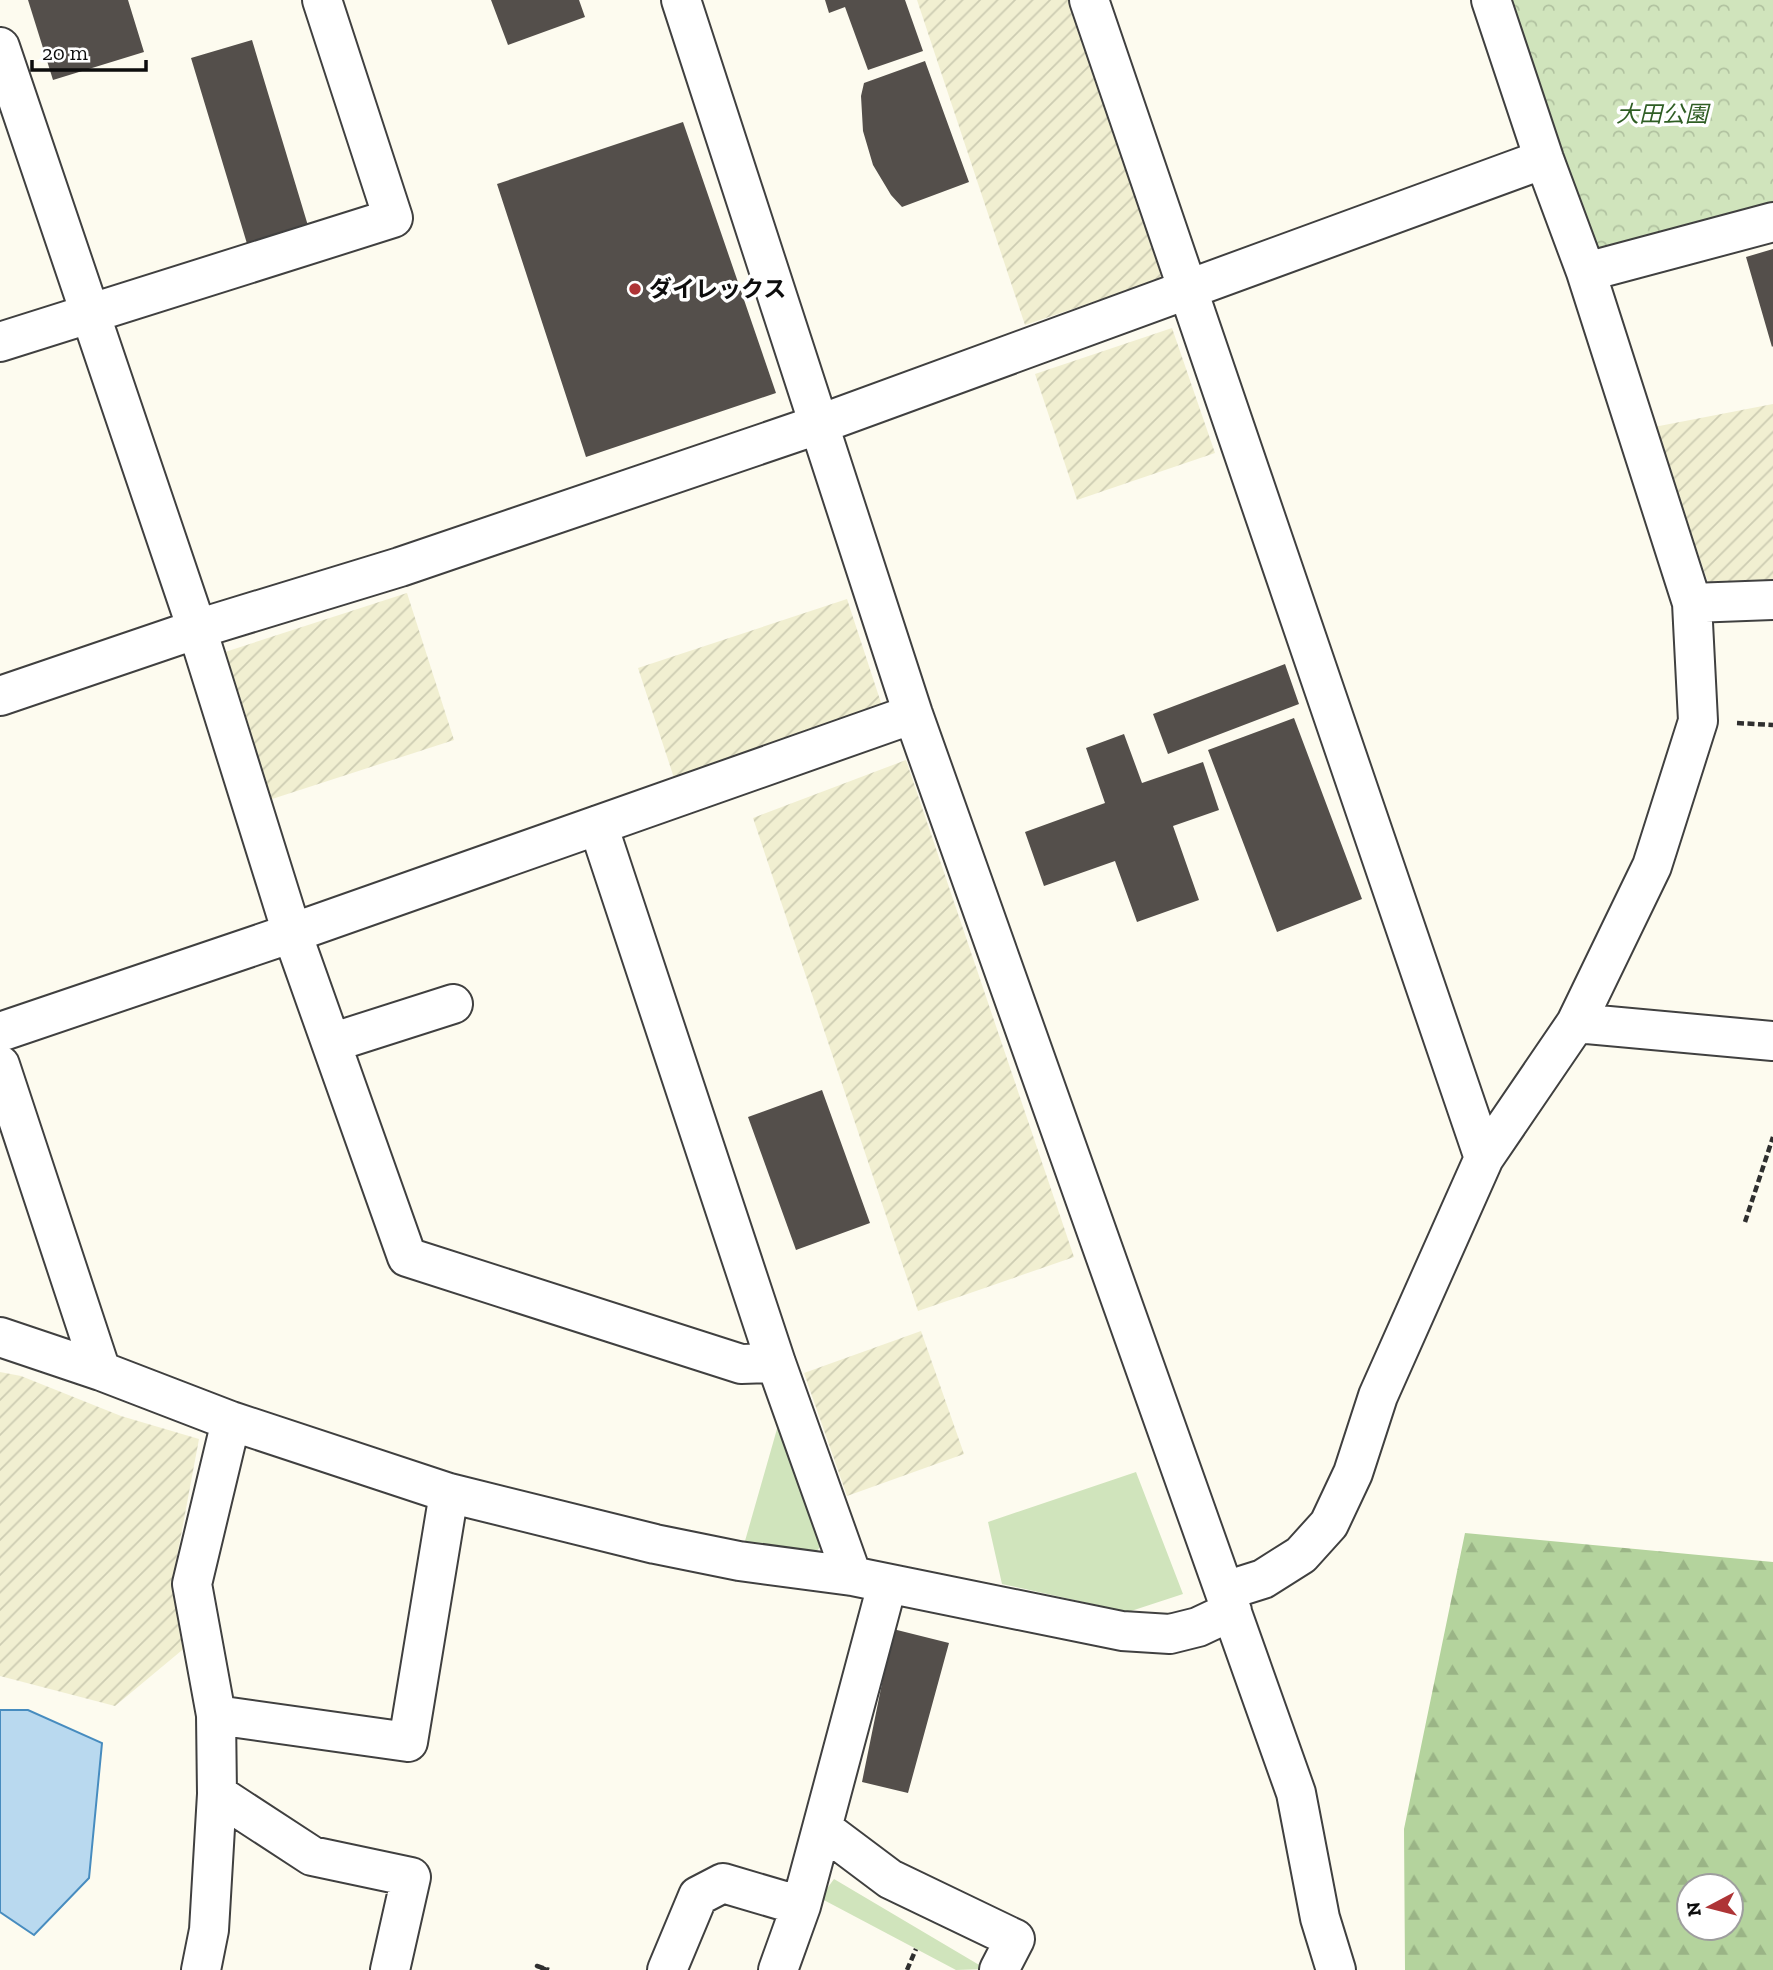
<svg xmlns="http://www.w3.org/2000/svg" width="1773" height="1970" font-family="'Zilla Slab','Noto Sans JP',serif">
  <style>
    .farmland { fill: url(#farmland-furrows) }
    .grass { fill: #d0e4bc }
    .forest { fill: url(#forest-firs); fill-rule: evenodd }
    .park { fill: url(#park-crowns) }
    .water { fill: #b9d9ef; stroke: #478cbf; stroke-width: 2 }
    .building { fill: #544f4b }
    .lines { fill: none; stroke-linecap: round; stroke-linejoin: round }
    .minor-casing { stroke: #404040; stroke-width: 42 }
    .path { stroke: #2f2f2f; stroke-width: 4.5; stroke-dasharray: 7 3.5; stroke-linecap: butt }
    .minor { stroke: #fff; stroke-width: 38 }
    .poi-dot { fill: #ae3436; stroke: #fff; stroke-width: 2.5 }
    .labels { text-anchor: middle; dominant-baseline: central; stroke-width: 7; stroke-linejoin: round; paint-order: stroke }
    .park-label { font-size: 23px; font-style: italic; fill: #2f5e24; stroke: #fff }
    .poi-label { font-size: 23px; font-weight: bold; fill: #0d0d0d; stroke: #fff; text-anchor: start }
  </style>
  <defs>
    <pattern id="farmland-furrows" width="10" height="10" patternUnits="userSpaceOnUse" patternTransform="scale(1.75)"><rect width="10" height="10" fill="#f1efd1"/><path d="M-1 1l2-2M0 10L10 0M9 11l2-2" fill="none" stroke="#cdccb2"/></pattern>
    <pattern id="forest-firs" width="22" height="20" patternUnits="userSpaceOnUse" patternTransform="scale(1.75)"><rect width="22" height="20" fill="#b4d39d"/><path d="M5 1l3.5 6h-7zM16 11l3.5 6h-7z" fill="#9ab486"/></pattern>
    <pattern id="park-crowns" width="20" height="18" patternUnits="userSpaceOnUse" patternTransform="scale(1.75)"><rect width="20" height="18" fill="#d0e4bc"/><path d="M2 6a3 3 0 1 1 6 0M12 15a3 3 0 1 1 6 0" fill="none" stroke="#b1c2a0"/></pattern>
  </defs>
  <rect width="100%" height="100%" fill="#fdfbef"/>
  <!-- farmland -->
  <path class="farmland" d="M917,0H1070L1162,279L1025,325Z
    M1172,328L1215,453L1077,500L1035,374Z
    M1773,404V581L1709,585L1654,427Z
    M407,593L454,740L269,800L222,653Z
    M847,599L884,712L675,781L638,668Z
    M906,760L1074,1257L918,1311L753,818Z
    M921,1331L964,1454L847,1496L804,1373Z
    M0,1372L21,1376L121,1416L199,1439L173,1578L187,1646L115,1706L0,1676Z"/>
  <!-- grass -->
  <path class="grass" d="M781,1415L824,1541L812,1558L745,1541Z
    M1136,1472L1183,1594L1128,1612L1002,1584L988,1522Z
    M834,1879L986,1969L956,1970L820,1898Z"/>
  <!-- forest -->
  <path class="forest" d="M1465,1533L1773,1562V1970H1405L1404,1829ZM1689,1886H1731V1928H1689Z"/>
  <!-- park -->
  <path class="park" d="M1508,0H1773V207L1592,255Z"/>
  <!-- water -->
  <path class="water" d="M0,1710H28L102,1743L89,1878L34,1935L0,1912Z"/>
  <!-- building -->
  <path class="building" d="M28,0H128L144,52L53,80Z
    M491,0H579L585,17L508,45Z
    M825,0H905L923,51L868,70L845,7L829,13Z
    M252,40L309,229L248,247L191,58Z
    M925,61L969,182L902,207L891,195L873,165L863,131L861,96L864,83Z
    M683,122L776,393L586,457L497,184Z
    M1773,249V346L1772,347L1746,257Z
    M1285,664L1299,704L1168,754L1153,714Z
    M1294,718L1362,899L1277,932L1208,750Z
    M1124,734L1142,783L1203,762L1219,810L1173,826L1199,900L1137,922L1115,861L1044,886L1025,832L1105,803L1086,748Z
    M822,1090L870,1223L796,1250L748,1117Z
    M893,1629L949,1643L908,1793L862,1782Z"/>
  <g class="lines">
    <defs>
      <path id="minor" d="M681,0L913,714L1296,1793L1320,1918L1336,1970
        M1089,0L1484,1158
        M0,47L197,629L292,933L407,1257L741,1364L776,1363
        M1586,272L1773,222
        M0,342L393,218L322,0
        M1692,603L1773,600
        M0,696L197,629L400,567L820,424L1544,159
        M598,825L776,1363L852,1576
        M1576,1023L1773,1041
        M0,1032L292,933L913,714
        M331,1043L453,1004
        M0,1065L101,1371
        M0,1337L101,1371L231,1421L449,1493L655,1544L739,1561L852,1576L1122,1631L1170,1634L1198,1627L1232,1611
        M887,1585L822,1828L890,1879L1015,1939L999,1970
        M1225,1591L1263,1579L1301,1555L1329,1524L1353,1473L1378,1396L1484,1158L1576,1023L1652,866L1698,721L1692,603L1586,272L1544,159L1491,0
        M216,1715L408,1742L449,1493
        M217,1794L312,1856L411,1877L390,1970
        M201,1970L209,1930L217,1794L216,1715L192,1584L231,1421
        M667,1970L698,1896L723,1883L801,1906
        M778,1970L801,1906L822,1828"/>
    </defs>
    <!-- minor casing -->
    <use href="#minor" class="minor-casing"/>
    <!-- path -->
    <path class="path" d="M1737,723L1773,725
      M1745,1222L1773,1137
      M547,1970L537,1966L549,1970
      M907,1970L916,1949"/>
    <!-- minor -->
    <use href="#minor" class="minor"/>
  </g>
  <!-- markers -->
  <circle class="poi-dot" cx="635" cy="289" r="7"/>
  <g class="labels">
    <!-- park labels -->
    <g class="park-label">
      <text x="1662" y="114">大田公園</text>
    </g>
    <!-- poi labels -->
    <g class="poi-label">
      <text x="649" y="289">ダイレックス</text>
    </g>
  </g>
  <!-- north arrow -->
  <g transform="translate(1710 1907) rotate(263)"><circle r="33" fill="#ffffff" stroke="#9e9e9e" stroke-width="2"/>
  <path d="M0-5L12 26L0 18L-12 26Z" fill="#ae3436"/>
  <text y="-10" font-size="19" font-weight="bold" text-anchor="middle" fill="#0d0d0d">N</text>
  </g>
  <!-- scale -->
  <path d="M32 60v10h114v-10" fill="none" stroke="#0d0d0d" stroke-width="3.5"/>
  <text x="42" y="60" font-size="21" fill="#0d0d0d" stroke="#ffffff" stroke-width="5" paint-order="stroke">20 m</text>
</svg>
